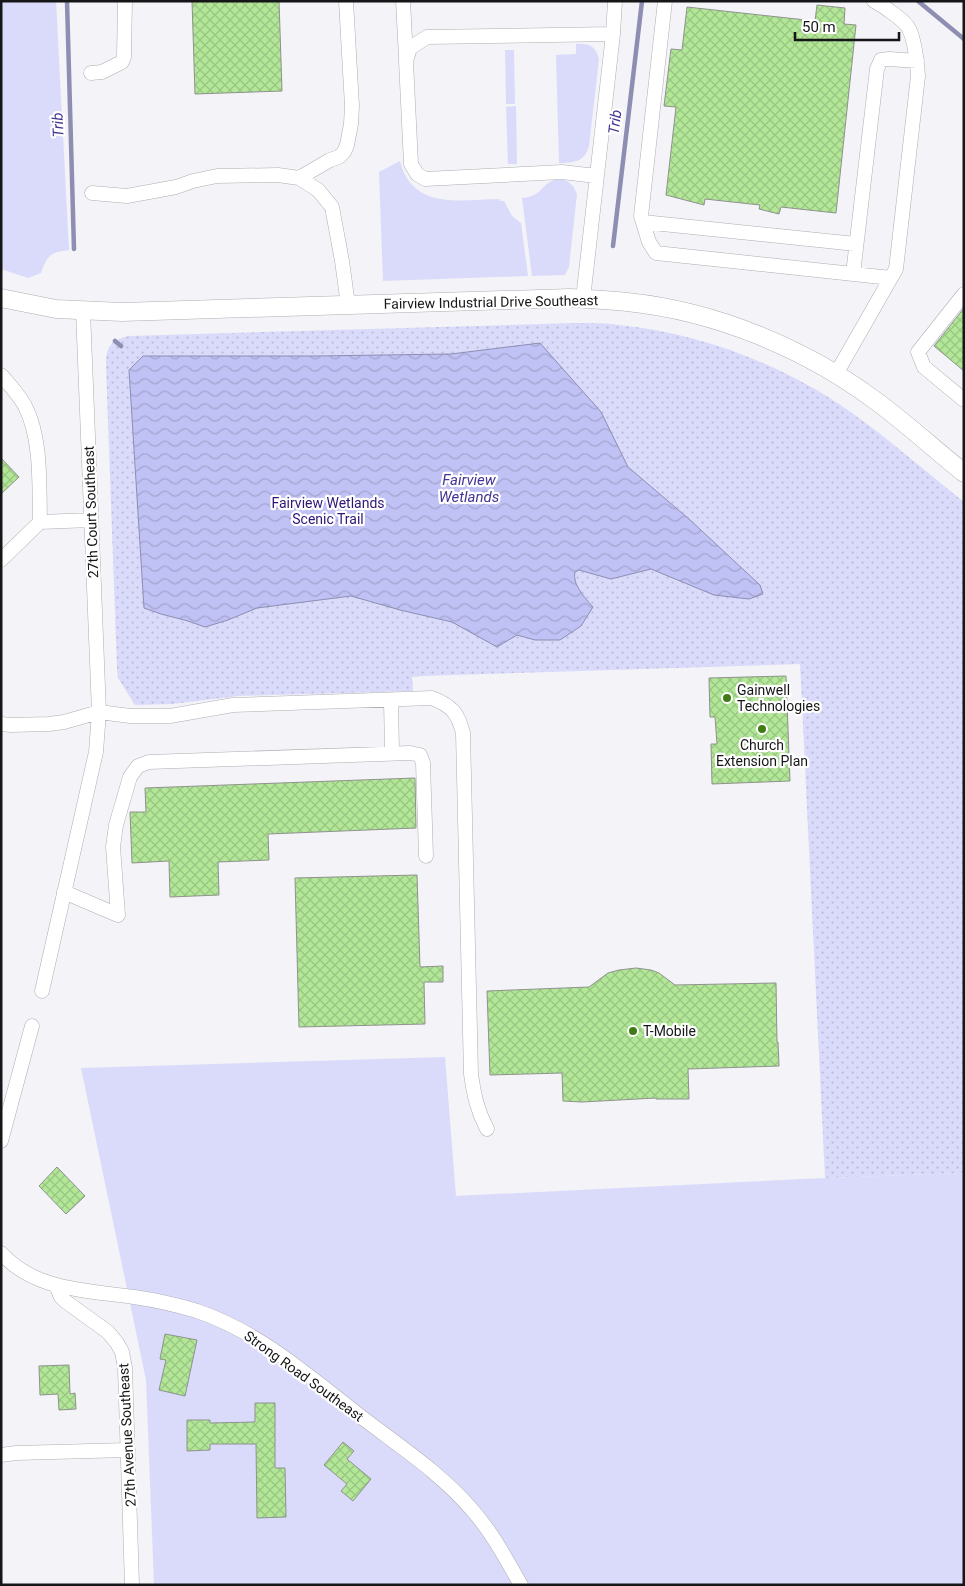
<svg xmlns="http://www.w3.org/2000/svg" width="965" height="1586" font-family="Roboto,sans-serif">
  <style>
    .grass { fill: #dadbfa }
    .park { fill: url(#park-dots) }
    .water { fill: url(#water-waves); stroke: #8d8eb2 }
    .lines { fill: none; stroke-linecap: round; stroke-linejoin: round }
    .stream { stroke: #8d8eb2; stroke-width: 4.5 }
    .building { fill: url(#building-cross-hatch); stroke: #8f928e }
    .minor-casing { stroke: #aeaeb2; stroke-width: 15 }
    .major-casing { stroke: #aeaeb2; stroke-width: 19 }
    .minor { stroke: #fff; stroke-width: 14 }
    .major { stroke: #fff; stroke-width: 18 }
    .poi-dot { fill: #407b14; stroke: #fff; stroke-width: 2 }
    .labels { text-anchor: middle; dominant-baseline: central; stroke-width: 4.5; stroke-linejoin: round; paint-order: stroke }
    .street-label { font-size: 14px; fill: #151617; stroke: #fff }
    .park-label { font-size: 14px; fill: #2d1676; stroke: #fff }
    .poi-label { font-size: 14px; fill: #151617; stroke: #fff; text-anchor: start }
    .water-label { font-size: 15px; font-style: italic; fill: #433594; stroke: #fff }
  </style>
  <defs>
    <pattern id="park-dots" width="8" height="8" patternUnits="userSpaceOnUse" patternTransform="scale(1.25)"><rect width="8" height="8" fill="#dadbfa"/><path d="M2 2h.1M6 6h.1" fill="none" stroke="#babbd6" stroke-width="1.8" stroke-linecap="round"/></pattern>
    <pattern id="water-waves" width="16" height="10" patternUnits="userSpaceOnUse" patternTransform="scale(1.25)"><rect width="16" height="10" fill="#c0c1f4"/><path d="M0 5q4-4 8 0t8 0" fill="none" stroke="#a4a5d0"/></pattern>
    <pattern id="building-cross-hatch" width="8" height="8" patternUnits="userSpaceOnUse" patternTransform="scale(1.25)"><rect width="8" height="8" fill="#b2e797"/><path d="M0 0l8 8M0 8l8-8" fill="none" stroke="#98c581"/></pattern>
  </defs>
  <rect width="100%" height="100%" fill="#f3f3f8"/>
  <!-- grass -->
  <path class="grass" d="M1,1H56L69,250C50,252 47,256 41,273L28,278L1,269Z
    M576,44C588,43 596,46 599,59L589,146C585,162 573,163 559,163L556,55L576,54Z
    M505,50H514L515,104H506Z
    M516,106L517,164H508L506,107Z
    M400,161C412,210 460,200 499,199L500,201H504L512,216L521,223L528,276L383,281L379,172Z
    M561,179C570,181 574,186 577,194L569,267L565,275L532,276L522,198C526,198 530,197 534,195C545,189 545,180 561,179Z
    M445,1057L456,1196L825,1178L964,1173V1585H154L146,1380L81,1068Z"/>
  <!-- park -->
  <path class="park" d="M577,323C591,323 605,323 619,325C706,334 793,368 863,421C898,447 930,475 964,502V1173L825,1178L800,664L423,676L412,677L413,691L239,696L172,704L135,705L118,678L117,669L106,366C106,347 110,340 129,336Z"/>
  <!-- water -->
  <path class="water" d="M540,343L601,412L628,467L689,519L760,585L763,594L749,599L714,595L651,569L611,579L579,570L575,572C572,584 585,598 593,607L581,626L560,640H535L517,635L497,647L452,622L400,610L351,596L257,608L228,620L205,627L188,621L161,614L144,608L129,370L143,356H316L451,354Z"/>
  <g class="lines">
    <!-- stream -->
    <path class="stream" d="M67,1L74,249
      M918,1L964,39
      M613,246L642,1
      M115,341L121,346"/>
  </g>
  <!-- building -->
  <path class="building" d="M192,1H279L282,91L195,94Z
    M817,5L845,8L844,24L856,25L836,213L781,207L779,214L759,209L760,205L705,199L704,205L666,195L676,107L664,106L671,49L682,50L687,7L815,21Z
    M964,308V371L934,346Z
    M1,458L19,477L1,494Z
    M786,676L790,781L712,784L711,744H717L715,717H710L709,678Z
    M415,778L416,828L268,834L269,860L218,862L219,895L170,897L169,861L132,863L130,812H146L145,788Z
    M417,875L420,967L443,966V982H424L425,1024L299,1027L295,878Z
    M636,968L651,970L659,973L675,985L776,983L777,1042H778L779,1066L688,1069L689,1099H656V1098L582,1102L563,1101L562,1073L490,1075L487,991L589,987L608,973L619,970Z
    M57,1167L85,1196L66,1214L39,1186Z
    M165,1334L197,1340L185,1396L159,1390L166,1360L160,1359Z
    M69,1365L70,1394L75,1393L76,1409L59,1410L58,1394L40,1395L39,1366Z
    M255,1403H275V1468H285L286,1517L257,1518L256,1444H210V1450L187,1451V1420H210V1423L255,1422Z
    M343,1442L354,1451L347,1459L371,1479L353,1501L341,1491L347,1484L324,1465Z"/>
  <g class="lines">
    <defs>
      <path id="minor" d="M403,1L406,58
        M665,1L641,216L649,242L656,253L891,278
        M91,73L102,72L122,62L124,57L125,1
        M596,176L562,172L425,179L417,174L411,164L406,61L410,48L427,37L613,34
        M299,178L330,160L339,157L344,152L347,145L351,124L352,106L346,1
        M92,193L127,196L176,187L193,181L217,176L278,175L299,178L318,190L332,207L342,261L348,305
        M643,222L856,244
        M853,274L877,69L881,60L889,59L917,61
        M964,294L918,352L924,367L964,400
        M583,299L613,34L615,1
        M836,374L896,269L918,76C917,62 915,41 909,29C905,20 883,6 874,1
        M1,375C10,385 19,395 25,406C42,439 39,486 40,522
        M1,560L40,522L91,520
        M391,700L392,753
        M1,724L11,725L49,724L64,722L99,712L130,716H170L233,705L432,698C452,706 458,713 463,733L471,1074C474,1095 477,1110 487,1129
        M64,892L118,915L113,847L116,825L130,777L138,766L149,762L410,753L420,755L423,763L426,856
        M42,991L96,752L99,712L83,311
        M1,1141L32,1026
        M1,1253C35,1291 87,1290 134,1297C155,1300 177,1305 197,1311C260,1332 312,1379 364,1419C402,1448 443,1475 474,1512C493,1534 506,1559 521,1585
        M56,1285L61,1297L65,1301L108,1332L117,1343L122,1352L125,1368L132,1585
        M1,1455L16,1453L128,1450"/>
      <path id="major" d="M1,298L56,309L122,312L570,298C589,299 608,300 627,302C715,311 805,348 876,401C906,423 934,449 964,473"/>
    </defs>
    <!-- minor casing -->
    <use href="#minor" class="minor-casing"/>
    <!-- major casing -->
    <use href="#major" class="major-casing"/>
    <!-- minor -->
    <use href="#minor" class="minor"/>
    <!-- major -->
    <use href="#major" class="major"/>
  </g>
  <!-- markers -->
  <g class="poi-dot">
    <circle cx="727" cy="698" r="5"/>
    <circle cx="762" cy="729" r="5"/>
    <circle cx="633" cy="1031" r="5"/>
  </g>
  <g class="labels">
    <!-- street labels -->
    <g class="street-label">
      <text transform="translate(491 302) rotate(-1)">Fairview Industrial Drive Southeast</text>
      <text transform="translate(91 512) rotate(-92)">27th Court Southeast</text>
      <text transform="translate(304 1376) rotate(36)">Strong Road Southeast</text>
      <text transform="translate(127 1435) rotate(-93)">27th Avenue Southeast</text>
    </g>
    <!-- park labels -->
    <g class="park-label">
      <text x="328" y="503">Fairview Wetlands<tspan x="328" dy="16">Scenic Trail</tspan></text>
    </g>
    <!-- poi labels -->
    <g class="poi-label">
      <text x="737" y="690">Gainwell<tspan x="737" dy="16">Technologies</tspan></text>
      <text x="762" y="745" text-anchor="middle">Church<tspan x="762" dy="16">Extension Plan</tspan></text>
      <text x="643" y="1031">T-Mobile</text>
    </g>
    <!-- water labels -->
    <g class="water-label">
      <text transform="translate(615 122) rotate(-83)">Trib</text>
      <text transform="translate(58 125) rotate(-92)">Trib</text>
      <text x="469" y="480">Fairview<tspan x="469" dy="17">Wetlands</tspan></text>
    </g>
  </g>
  <!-- border -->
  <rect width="965" height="1586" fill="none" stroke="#151617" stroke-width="5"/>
  <!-- scale -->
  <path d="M795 32v8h104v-8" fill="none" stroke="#151617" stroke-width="2.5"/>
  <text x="802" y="32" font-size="15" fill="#151617" stroke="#ffffff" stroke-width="4" paint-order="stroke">50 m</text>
</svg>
